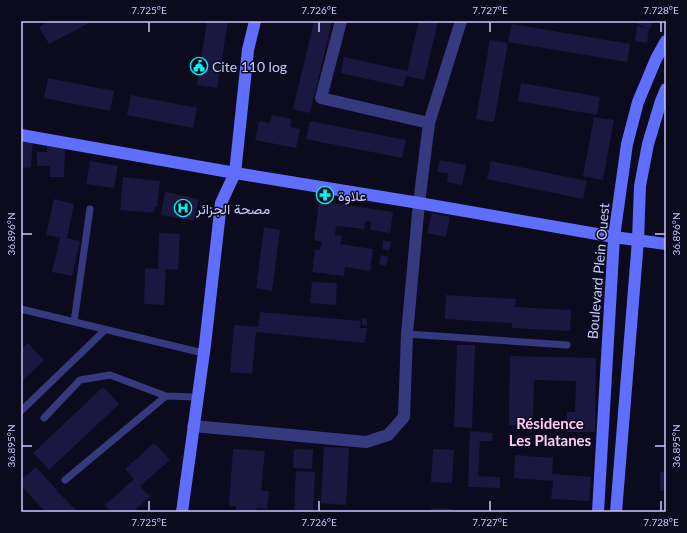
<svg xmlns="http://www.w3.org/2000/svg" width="687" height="533" font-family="Lato,Vazirmatn,sans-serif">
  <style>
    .building { fill: #1a1740 }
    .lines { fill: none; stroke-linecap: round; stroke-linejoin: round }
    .lane { stroke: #353a7f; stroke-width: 7 }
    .street { stroke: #353a7f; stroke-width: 12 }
    .secondary { stroke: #5f6eff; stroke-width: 12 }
    .ticks { fill: none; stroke: #c8c9ff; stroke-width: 1.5 }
    .labels { text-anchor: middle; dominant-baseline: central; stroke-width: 3; stroke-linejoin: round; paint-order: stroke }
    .poi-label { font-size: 14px; fill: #c8c9ff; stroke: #0c0b1e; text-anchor: start }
    .street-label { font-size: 14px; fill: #c8c9ff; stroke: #0c0b1e }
    .neighbourhood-label { font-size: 15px; font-weight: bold; fill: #ffcaf2; stroke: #0c0b1e }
    .neatline { fill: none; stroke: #c8c9ff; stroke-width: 1.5 }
    .ticks-label { font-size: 10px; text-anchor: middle; fill: #c8c9ff }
  </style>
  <rect width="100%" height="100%" fill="#0c0b1e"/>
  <!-- building -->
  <path class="building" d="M50,21H93L49,44L39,27Z
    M207,21H228L217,88L197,85Z
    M314,21H332L310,113L293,109Z
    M419,21H438L424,80L406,76Z
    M638,21H653L650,29L637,24Z
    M512,24L630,44L627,62L508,42Z
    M637,26L649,29L647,43L635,41Z
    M490,40L508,43L494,122L476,119Z
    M344,57L407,71L403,87L341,73Z
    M48,78L114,91L110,111L44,98Z
    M521,83L600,97L597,115L518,101Z
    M131,95L197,108L193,128L127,115Z
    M272,115L291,119L290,127L300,129L296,148L255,140L259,121L270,123Z
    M594,117L614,120L603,180L583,176Z
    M310,121L406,140L402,158L306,139Z
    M23,138L33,139L31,168L21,167Z
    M47,145H65L64,177H50V166H37V152H47Z
    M440,160L466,165L462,185L447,182L448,173L437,172Z
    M90,161L118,166L114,188L86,184Z
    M491,161L587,181L583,199L487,179Z
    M123,177L160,181L157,207H155L154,213L120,210Z
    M165,192L199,199L194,221L161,215Z
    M54,199L74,204L67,238L80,241L72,276L52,272L60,237L46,235Z
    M319,201L393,212L390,233L370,230L371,222L365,221L364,229L336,226L335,235L342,236L340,244L373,249L370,271L345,267L344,276L312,272L315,250H320L322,242L314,240Z
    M432,213L450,217L446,237L427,233Z
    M264,227L280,230L272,291L256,288Z
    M159,233L180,234L178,270L166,269L164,305L144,304L145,268L158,269Z
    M383,240L391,242L389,251L382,249Z
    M381,255L388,257L386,266L379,264Z
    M312,282L337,283L336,305L310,303Z
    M446,295L516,299L515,307L571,310L570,331L512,328V323L445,319Z
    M260,312L361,321L360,328H367L365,343L256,332L252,374L230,372L234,325L258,327Z
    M362,318L367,319V326L362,325Z
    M28,343L44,360L21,382V349Z
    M457,345H475L472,428L454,427Z
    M510,356L596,358L595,432H567V412H575L576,381L534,380L533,426L509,425Z
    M103,387L119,404L49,470L33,453Z
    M470,431L493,433L492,441H480L478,476L500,477V488L468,487Z
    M154,443L170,460L140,486L150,497L133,512H111L105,505L134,479L125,469Z
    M324,447L349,448L346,505L321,503Z
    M233,449L265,451L261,491H269L267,509L257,508L256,512H236V506H229Z
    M294,449L313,450L312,469L293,468Z
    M433,449L454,450L452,483L431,482Z
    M515,455L553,458L552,474L591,477L589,501L551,499L553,481L514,478Z
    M36,467L57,490H56L78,512H46L39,505L21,485V480Z
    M296,471L315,472L313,512H294Z
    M660,472H666V503H664V491H660Z
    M431,508L452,509V512H431Z"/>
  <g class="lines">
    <!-- lane -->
    <path class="lane" d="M21,309L203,353
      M74,322L90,209
      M407,334L567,345
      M22,410L105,330
      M44,418L80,380L110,375L166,396
      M65,480L166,396L197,397"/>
    <!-- street -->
    <path class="street" d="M341,21L321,98L429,123
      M193,426L366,442L388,435L404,417L407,334L419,203L429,123L461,21"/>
    <!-- secondary -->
    <path class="secondary" d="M21,135L235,173L419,203L614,237L666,244
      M182,512L205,345L221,203L235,173L248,50L255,21
      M598,512L614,237L627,144L638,102L656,59L666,41
      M616,512L638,240L640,186L648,144L661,101L666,89"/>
  </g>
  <!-- ticks -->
  <path class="ticks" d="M149,22V32M319,22V32M490,22V32M661,22V32M22,234H32M655,234H665M22,446H32M655,446H665M149,501V511M319,501V511M490,501V511M661,501V511"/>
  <!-- icons -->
  <defs>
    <symbol id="civic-ring" viewBox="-11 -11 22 22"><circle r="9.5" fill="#0c0b1e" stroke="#00f3f0" stroke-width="1.5"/><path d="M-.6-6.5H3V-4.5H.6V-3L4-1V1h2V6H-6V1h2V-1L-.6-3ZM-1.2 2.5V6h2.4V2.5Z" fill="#00f3f0"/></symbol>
    <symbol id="pharmacy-ring" viewBox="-11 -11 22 22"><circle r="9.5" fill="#0c0b1e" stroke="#00f3f0" stroke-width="1.5"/><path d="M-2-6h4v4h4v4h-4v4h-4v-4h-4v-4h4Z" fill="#00f3f0"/></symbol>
    <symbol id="hospital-ring" viewBox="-11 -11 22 22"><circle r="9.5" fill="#0c0b1e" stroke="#00f3f0" stroke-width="1.5"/><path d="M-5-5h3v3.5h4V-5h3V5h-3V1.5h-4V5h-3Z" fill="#00f3f0"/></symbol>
  </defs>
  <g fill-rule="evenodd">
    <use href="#civic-ring" x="189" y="56" width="20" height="20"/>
    <use href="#pharmacy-ring" x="315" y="185" width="20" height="20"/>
    <use href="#hospital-ring" x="173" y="198" width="20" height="20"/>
  </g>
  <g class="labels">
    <!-- poi labels -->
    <g class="poi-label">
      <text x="212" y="66">Cite 110 log</text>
      <text x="338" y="195">علاوة</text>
      <text x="196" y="208">مصحة الجزائر</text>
    </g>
    <!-- street labels -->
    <g class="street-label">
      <text transform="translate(598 271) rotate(-85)">Boulevard Plein Ouest</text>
    </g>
    <!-- neighbourhood labels -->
    <g class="neighbourhood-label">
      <text x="550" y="423">Résidence<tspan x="550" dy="17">Les Platanes</tspan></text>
    </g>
  </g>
  <!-- border -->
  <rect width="687" height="533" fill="none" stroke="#0c0b1e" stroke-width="44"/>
  <rect x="22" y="22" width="643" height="489" class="neatline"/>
  <g class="ticks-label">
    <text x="149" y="14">7.725°E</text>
    <text x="319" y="14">7.726°E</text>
    <text x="490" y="14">7.727°E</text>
    <text x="661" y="14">7.728°E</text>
    <text transform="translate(11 234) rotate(-90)" y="4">36.896°N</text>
    <text transform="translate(676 234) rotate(-90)" y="4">36.896°N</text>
    <text transform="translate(11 446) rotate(-90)" y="4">36.895°N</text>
    <text transform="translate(676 446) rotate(-90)" y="4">36.895°N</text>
    <text x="149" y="526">7.725°E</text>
    <text x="319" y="526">7.726°E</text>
    <text x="490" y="526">7.727°E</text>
    <text x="661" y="526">7.728°E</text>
  </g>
</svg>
